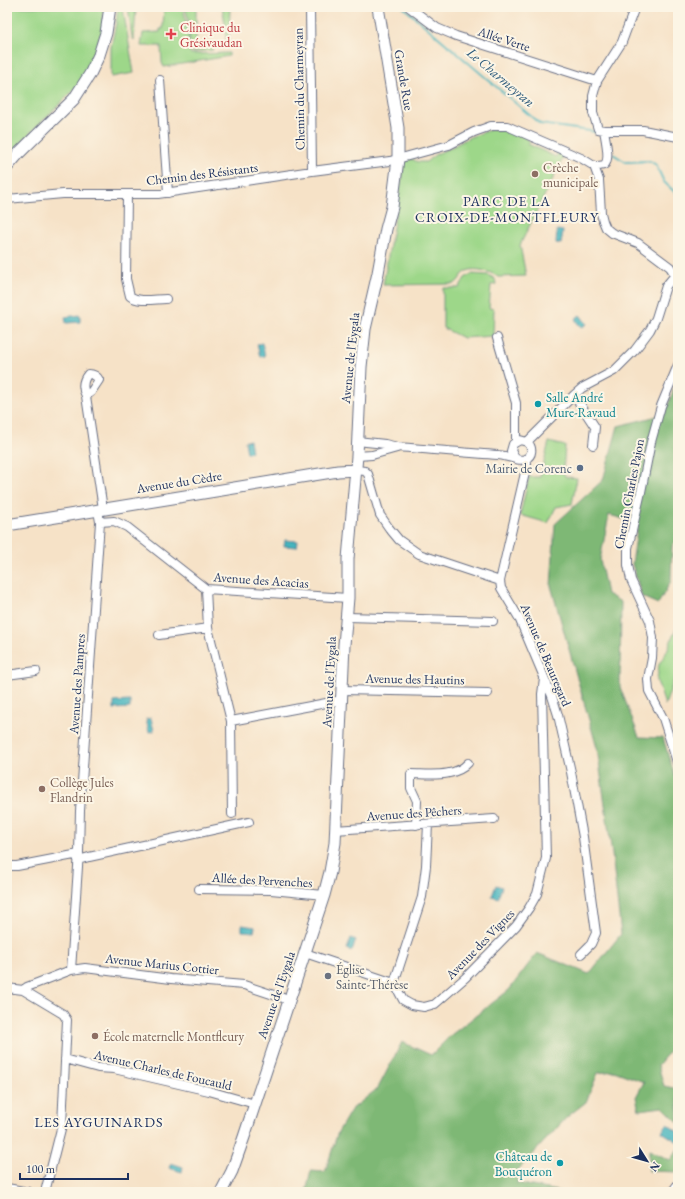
<svg xmlns="http://www.w3.org/2000/svg" width="685" height="1199" font-family="'EB Garamond',serif">
  <style>
    .green { fill: #9dd789; stroke: #5c8374 }
    .forest { fill: #7eb875; stroke: #4c746a }
    .water { fill: #45b4bd; stroke: #30728e }
    .lines { fill: none; stroke-linecap: round; stroke-linejoin: round }
    .stream { stroke: #45b4bd; stroke-width: 2 }
    .street-casing { stroke: #686e83; stroke-width: 10 }
    .secondary-casing { stroke: #686e83; stroke-width: 13 }
    .street { stroke: #fff; stroke-width: 8 }
    .secondary { stroke: #fff; stroke-width: 11 }
    .health-dot { fill: #e0444e; stroke: #fcf5e5; stroke-width: 1.5 }
    .education-dot { fill: #8d6e63; stroke: #fcf5e5; stroke-width: 1.5 }
    .culture-dot { fill: #0f9aa8; stroke: #fcf5e5; stroke-width: 1.5 }
    .service-dot { fill: #5c6f8a; stroke: #fcf5e5; stroke-width: 1.5 }
    .worship-dot { fill: #6b7280; stroke: #fcf5e5; stroke-width: 1.5 }
    .labels { text-anchor: middle; dominant-baseline: central; stroke-width: 4; stroke-linejoin: round; paint-order: stroke }
    .health-label { font-size: 13px; fill: #be3a42; stroke: #fcf5e5; text-anchor: start }
    .street-label { font-size: 13px; fill: #1b2f5e; stroke: #fcf5e5 }
    .education-label { font-size: 13px; fill: #785e54; stroke: #fcf5e5; text-anchor: start }
    .culture-label { font-size: 13px; fill: #0d838f; stroke: #fcf5e5; text-anchor: start }
    .service-label { font-size: 13px; fill: #4e5e75; stroke: #fcf5e5; text-anchor: end }
    .worship-label { font-size: 13px; fill: #5b616d; stroke: #fcf5e5; text-anchor: start }
    .water-label { font-size: 14px; font-style: italic; fill: #28577a; stroke: #fcf5e5 }
    .neighbourhood-label { font-size: 14px; letter-spacing: 1px; fill: #1b2f5e; stroke: #fcf5e5 }
  </style>
  <rect width="100%" height="100%" fill="#fcf5e5"/>
  <filter id="ink" filterUnits="userSpaceOnUse"><feTurbulence type="fractalNoise" baseFrequency=".025" numOctaves="2"/><feDisplacementMap in="SourceGraphic" scale="8" xChannelSelector="R" yChannelSelector="G"/><feConvolveMatrix kernelMatrix="1 2 1 2 8 2 1 2 1" color-interpolation-filters="sRGB"/></filter>
  <filter id="wash" filterUnits="userSpaceOnUse"><feTurbulence type="fractalNoise" baseFrequency=".012" numOctaves="4" result="noise"/><feDisplacementMap in="SourceGraphic" scale="16" xChannelSelector="R" yChannelSelector="G"/><feGaussianBlur stdDeviation="0.9" result="paint"/><feColorMatrix in="noise" values="0 0 0 0 0 0 0 0 0 0 0 0 0 0 0 0 0 1.4 0 .05"/><feComposite in="paint" operator="in"/></filter>
  <g filter="url(#wash)">
    <rect width="100%" height="100%" fill="#f6e2c7"/>
    <!-- green -->
    <path class="green" d="M7,7H104V9L102,31L87,73L75,89L27,136L7,158Z
      M118,7L123,9L134,73L111,77V47L116,23Z
      M128,7H136L134,40L132,37Z
      M164,7H183L188,31L189,51L191,54L229,53V56L164,67L162,63L161,46H141L143,33L160,32V29H163Z
      M185,7H196V42H197V44H208V42H210L213,50L193,52L191,51L188,19Z
      M222,7H230L229,44H226L225,23Z
      M493,129C505,130 519,132 530,141L528,144L556,157L558,152L565,154L520,245L526,276L498,277C492,272 475,267 467,271C461,274 460,281 454,284L383,285L405,160L412,159L418,162H426L436,154L450,148L470,137Z
      M471,274L488,275L495,279L496,284L491,285L489,308L494,309L493,336L463,338L443,328V288H459L465,278Z
      M549,442L565,446L563,473L566,477L577,478L572,504L556,507L548,523L520,515L529,477H540Z
      M678,624V663L676,674L665,705L657,681L659,664L666,653Z"/>
    <!-- forest -->
    <path class="forest" d="M678,377V538L672,546L671,581L658,604L642,597L632,564L638,523L609,515L600,560L607,594L621,602L620,687L639,737L663,738L678,786V1041L658,1065L664,1086L678,1089V1122L663,1107L639,1110L636,1097L644,1082L614,1071L598,1073L586,1102L567,1117L518,1170L517,1183L563,1192H306L311,1171L325,1172L338,1132L351,1110L378,1088L402,1042L431,1055L451,1035L509,990L537,953L589,974L621,934L612,854L597,748L551,586L555,524L603,480L618,426L665,414Z
      M678,1149V1172L649,1171V1150L670,1160Z"/>
    <!-- water -->
    <path class="water" d="M557,230L563,231L561,244L556,243Z
      M80,315V322L66,323L65,317Z
      M580,315L587,324L581,328L575,319Z
      M262,343L265,356L260,357L257,344Z
      M250,440L252,452L247,453L245,441Z
      M285,540L298,541L297,547L284,546Z
      M130,701V708L114,709V702Z
      M151,718L154,731L149,732L146,719Z
      M496,885L502,887L498,898L492,896Z
      M242,925L255,927L254,932L242,931Z
      M351,938L356,940L352,951L347,949Z
      M667,1124L678,1132V1142L662,1132Z
      M171,1163L183,1167L182,1172L169,1168Z"/>
    <g class="lines">
      <!-- stream -->
      <path class="stream" d="M403,7L540,124L597,132
        M613,154L626,162L650,161L656,165L664,182L678,195"/>
    </g>
  </g>
  <g filter="url(#ink)">
    <g class="lines">
      <defs>
        <path id="street" d="M310,7L312,171
          M409,7L437,28L456,36L597,81
          M635,7L622,42L597,81L593,96V113L598,129L604,130H643L678,137
          M160,80L168,193
          M594,166C597,166 601,166 604,165C611,160 605,138 604,130
          M127,194L126,279L130,296C139,303 155,299 166,299
          M7,199L63,194H158L312,171L390,161L449,145L474,132L491,126H507L581,158L594,166L599,180L601,213L603,221L606,228L612,233L638,243L670,267L675,275
          M497,338L516,403V441
          M678,365L661,406L651,442L641,492L628,548V565L631,580L650,621L653,638L652,658L648,679L649,691L663,718L678,765
          M574,395L595,427L593,445
          M86,396C82,388 82,381 88,374C94,374 97,376 99,380L91,392L86,396L103,509
          M357,441L385,444L398,447C431,450 464,452 498,455C505,455 519,462 525,459C533,456 533,447 527,442L520,440L513,444L511,451L515,458
          M527,442L574,395L582,388L614,371L635,350L650,330L656,318L666,286L675,275
          M357,456L372,455L397,448
          M526,459L527,463L524,477L500,581L501,588L519,618L552,696L558,715L571,772L583,837L596,933L591,944L581,954
          M356,470L365,471L368,474L380,515L389,528L399,540L419,554L500,581
          M100,522L114,521L127,527L206,589L348,598
          M206,589L208,628L231,721L232,814
          M347,617L493,621
          M159,635L208,628
          M7,675L36,671
          M342,690L488,693
          M231,721L342,700
          M416,825L417,801L411,788V774C430,774 455,778 468,763
          M335,830L494,819
          M78,860L89,857L249,822
          M7,866H17L79,854
          M199,889L271,890L324,895
          M305,953L394,983L403,1000L412,1005L424,1007L435,1004L465,978L516,926L529,908L537,894L546,858L542,694L544,679
          M71,970L79,852L80,811L100,522L98,510
          M394,983L422,897L426,866L428,824
          M7,988L23,990L27,987L71,970L85,968L171,979L244,985L289,1000
          M23,990L63,1014L67,1020L62,1125L45,1192
          M65,1059L98,1068L114,1069L209,1091L255,1104
          M7,1188L29,1192
          M672,1192L678,1184"/>
        <path id="secondary" d="M7,167L20,152L74,99L90,74L99,55L106,33L110,7
          M7,525L338,471L356,470
          M221,1192L232,1171L244,1137L324,895L330,872L335,843L344,645L348,598V559L357,456L361,367L365,329L378,273L386,229L392,207L398,159V128L378,7"/>
      </defs>
      <!-- street casing -->
      <use href="#street" class="street-casing"/>
      <!-- secondary casing -->
      <use href="#secondary" class="secondary-casing"/>
      <!-- street -->
      <use href="#street" class="street"/>
      <!-- secondary -->
      <use href="#secondary" class="secondary"/>
    </g>
  </g>
  <!-- markers -->
  <path class="health-dot" d="M169 28h4v4h4v4h-4v4h-4v-4h-4v-4h4z"/>
  <g class="education-dot">
    <circle cx="535" cy="174" r="4"/>
    <circle cx="42" cy="789" r="4"/>
    <circle cx="95" cy="1036" r="4"/>
  </g>
  <g class="culture-dot">
    <circle cx="538" cy="404" r="4"/>
    <circle cx="560" cy="1163" r="4"/>
  </g>
  <circle class="service-dot" cx="580" cy="468" r="4"/>
  <circle class="worship-dot" cx="328" cy="976" r="4"/>
  <g class="labels">
    <!-- health labels -->
    <g class="health-label">
      <text x="180" y="27">Clinique du<tspan x="180" dy="15">Grésivaudan</tspan></text>
    </g>
    <!-- street labels -->
    <g class="street-label">
      <text transform="translate(504 39) rotate(18)">Allée Verte</text>
      <text transform="translate(404 80) rotate(80)">Grande Rue</text>
      <text transform="translate(299 89) rotate(-91)">Chemin du Charmeyran</text>
      <text transform="translate(202 174) rotate(-7)">Chemin des Résistants</text>
      <text transform="translate(350 358) rotate(-84)">Avenue de l'Eygala</text>
      <text transform="translate(179 482) rotate(-9)">Avenue du Cèdre</text>
      <text transform="translate(629 494) rotate(-79)">Chemin Charles Pajon</text>
      <text transform="translate(261 580) rotate(4)">Avenue des Acacias</text>
      <text transform="translate(546 655) rotate(67)">Avenue de Beauregard</text>
      <text transform="translate(415 679) rotate(1)">Avenue des Hautins</text>
      <text transform="translate(329 682) rotate(-87)">Avenue de l'Eygala</text>
      <text transform="translate(77 684) rotate(-86)">Avenue des Pampres</text>
      <text transform="translate(414 813) rotate(-4)">Avenue des Pêchers</text>
      <text transform="translate(262 880) rotate(3)">Allée des Pervenches</text>
      <text transform="translate(480 944) rotate(-46)">Avenue des Vignes</text>
      <text transform="translate(162 964) rotate(6)">Avenue Marius Cottier</text>
      <text transform="translate(276 995) rotate(-71)">Avenue de l'Eygala</text>
      <text transform="translate(163 1070) rotate(13)">Avenue Charles de Foucauld</text>
    </g>
    <!-- education labels -->
    <g class="education-label">
      <text x="543" y="167">Crèche<tspan x="543" dy="15">municipale</tspan></text>
      <text x="50" y="782">Collège Jules<tspan x="50" dy="15">Flandrin</tspan></text>
      <text x="103" y="1036">École maternelle Montfleury</text>
    </g>
    <!-- culture labels -->
    <g class="culture-label">
      <text x="546" y="397">Salle André<tspan x="546" dy="15">Mure-Ravaud</tspan></text>
      <text x="552" y="1156" text-anchor="end">Château de<tspan x="552" dy="15">Bouquéron</tspan></text>
    </g>
    <!-- service labels -->
    <g class="service-label">
      <text x="572" y="468">Mairie de Corenc</text>
    </g>
    <!-- worship labels -->
    <g class="worship-label">
      <text x="336" y="969">Église<tspan x="336" dy="15">Sainte-Thérèse</tspan></text>
    </g>
    <!-- water labels -->
    <g class="water-label">
      <text transform="translate(501 77) rotate(40)">Le Charmeyran</text>
    </g>
    <!-- neighbourhood labels -->
    <g class="neighbourhood-label">
      <text x="507" y="201">PARC DE LA<tspan x="507" dy="16">CROIX-DE-MONTFLEURY</tspan></text>
      <text x="99" y="1122">LES AYGUINARDS</text>
    </g>
  </g>
  <!-- margin -->
  <rect width="685" height="1199" fill="none" stroke="#fcf5e5" stroke-width="24"/>
  <!-- north arrow -->
  <g transform="translate(647 1161) rotate(127)" stroke="#fcf5e5" stroke-width="3" paint-order="stroke">
  <path d="M0-3L7 15L0 10L-7 15Z" fill="#1b2f5e"/>
  <text y="-6" font-size="11" font-weight="bold" text-anchor="middle" fill="#1b2f5e">N</text>
  </g>
  <!-- scale -->
  <path d="M20 1173v6h108v-6" fill="none" stroke="#1b2f5e" stroke-width="2"/>
  <text x="26" y="1173" font-size="12" fill="#1b2f5e" stroke="#fcf5e5" stroke-width="3" paint-order="stroke">100 m</text>
</svg>
